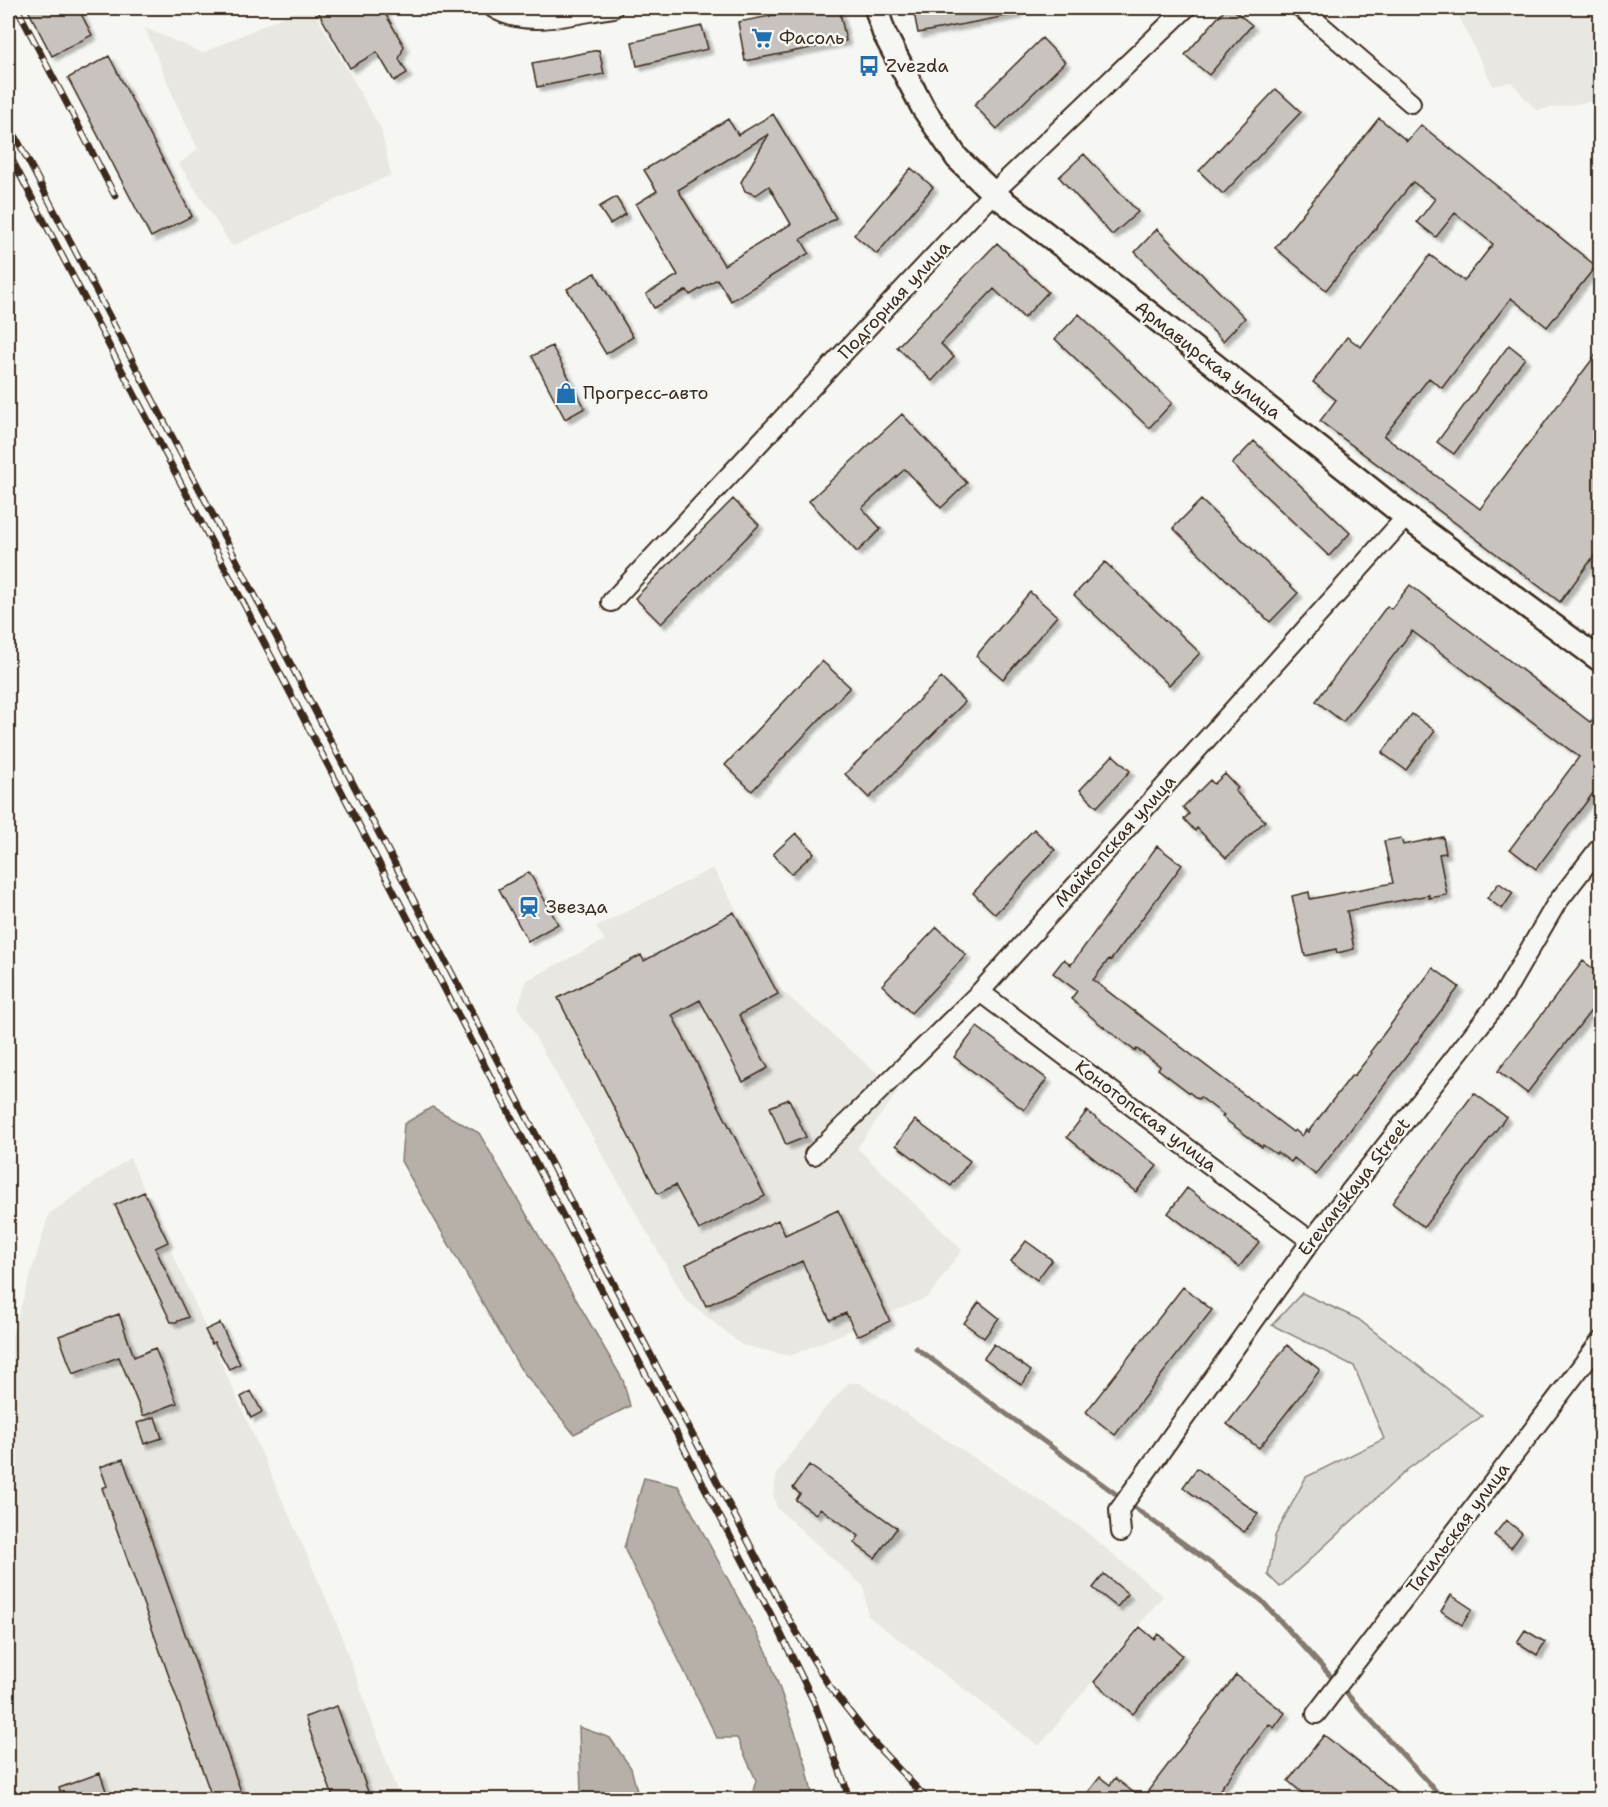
<svg xmlns="http://www.w3.org/2000/svg" width="1608" height="1807" font-family="'Shantell Sans',sans-serif">
  <style>
    .built { fill: #e8e7e2 }
    .green { fill: #dad9d3; stroke: #8a8278; stroke-width: 1.5 }
    .water { fill: #b6b0a9; stroke: #857a71; stroke-width: 1.5 }
    .lines { fill: none; stroke-linecap: round; stroke-linejoin: round }
    .stream { stroke: #857a71; stroke-width: 5 }
    .building { fill: #c8c3be; stroke: #3b2a1e; stroke-width: 1.5; fill-rule: evenodd; filter: url(#shadow) }
    .minor-casing { stroke: #3b2a1e; stroke-width: 22 }
    .major-casing { stroke: #3b2a1e; stroke-width: 27 }
    .minor { stroke: #f6f6f2; stroke-width: 18 }
    .major { stroke: #f6f6f2; stroke-width: 22 }
    .rail-casing { stroke: #3b2a1e; stroke-width: 7 }
    .rail { stroke: #f6f6f2; stroke-width: 4.5; stroke-dasharray: 14; stroke-linecap: butt }
    .labels { text-anchor: middle; dominant-baseline: central; stroke-width: 5; stroke-linejoin: round; paint-order: stroke }
    .poi-label { font-size: 18px; fill: #3b2a1e; stroke: #f6f6f2; text-anchor: start }
    .street-label { font-size: 18px; fill: #3b2a1e; stroke: #f6f6f2 }
  </style>
  <defs>
    <filter id="shadow"><feDropShadow dx="4.5" dy="4.5" stdDeviation="1.5" flood-color="#0004"/></filter>
  </defs>
  <rect width="100%" height="100%" fill="#f6f6f2"/>
  <filter id="ink" filterUnits="userSpaceOnUse"><feTurbulence type="fractalNoise" baseFrequency=".0167" numOctaves="2"/><feDisplacementMap in="SourceGraphic" scale="12" xChannelSelector="R" yChannelSelector="G"/><feConvolveMatrix kernelMatrix="1 2 1 2 8 2 1 2 1" color-interpolation-filters="sRGB"/></filter>
  <g filter="url(#ink)">
    <!-- built -->
    <path class="built" d="M303,8H312L381,129L391,175L232,246L179,164L198,149L176,103L145,28L202,53Z
      M1455,8H1600V100L1536,110L1511,82L1493,86Z
      M713,868L782,991L898,1091L857,1148L962,1250L928,1297L790,1356L742,1345L686,1300L518,1007L527,980L605,940L596,927Z
      M130,1158L334,1616L400,1799L8,1800V1349L49,1214Z
      M849,1383H859L1079,1526L1163,1596L1039,1746L868,1616L864,1587L777,1508L773,1495L777,1473L817,1417Z"/>
    <!-- green -->
    <path class="green" d="M1302,1293L1358,1319L1482,1416L1408,1469L1280,1587L1268,1575L1275,1536L1306,1477L1384,1439L1354,1366L1272,1325Z"/>
    <!-- water -->
    <path class="water" d="M432,1107L479,1133L623,1380L630,1406L574,1434L520,1368L401,1161L404,1124Z
      M644,1478L678,1486L767,1652L806,1764L813,1799H751L756,1780L737,1738H717L624,1548Z
      M579,1727L610,1738L631,1768L639,1799H590L581,1795Z"/>
    <g class="lines">
      <!-- stream -->
      <path class="stream" d="M916,1348L1261,1600L1444,1800"/>
    </g>
    <!-- building -->
    <path class="building" d="M27,8H78L92,35L52,56Z
      M316,8H382L404,46L399,59L407,73L394,81L377,52L350,68Z
      M813,8H839L846,41L745,61L738,22Z
      M913,8H1016L1017,14L918,33Z
      M1226,8H1231L1252,25L1209,75L1185,55Z
      M702,26L708,49L637,66L632,42Z
      M1042,38L1065,62L997,129L974,105Z
      M599,50L604,74L537,87L532,63Z
      M109,56L192,216L151,237L68,78Z
      M1276,89L1301,112L1223,194L1199,171Z
      M773,114L836,218L801,239L809,253L731,301L717,279L690,295L687,290L654,308L646,294L678,275L636,204L657,191L644,170L728,119L738,135ZM769,134L741,182L745,191L756,195L769,186L791,224L724,265L678,190Z
      M1379,118L1407,141L1421,125L1596,266L1547,327L1511,298L1442,388L1429,378L1384,436L1480,509L1600,349V548L1560,602L1320,421L1336,400L1313,382L1347,337L1361,347L1430,255L1464,281L1493,244L1455,213L1436,237L1417,222L1435,199L1413,182L1326,290L1275,248Z
      M1084,154L1138,212L1112,235L1059,177Z
      M911,168L933,187L877,254L854,235Z
      M616,197L626,214L610,224L599,207Z
      M1157,229L1245,318L1223,341L1135,252Z
      M997,243L1048,292L1024,318L994,289L941,344L954,357L932,381L897,347Z
      M595,273L633,337L606,354L567,289Z
      M1079,314L1172,403L1149,428L1055,339Z
      M1509,345L1525,358L1454,454L1437,442Z
      M552,346L585,408L565,419L532,356Z
      M902,414L967,483L941,508L905,469L862,508L881,529L857,552L809,501Z
      M1254,441L1350,533L1329,556L1232,464Z
      M733,499L759,525L661,624L635,598Z
      M1201,500L1298,593L1270,622L1173,528Z
      M1105,562L1200,653L1169,685L1074,595Z
      M1410,585L1590,722L1592,720L1600,726V784L1536,869L1510,849L1579,757L1412,631L1343,722L1316,701L1387,606L1391,609Z
      M1030,592L1057,616L1003,679L976,656Z
      M822,661L850,687L752,791L725,765Z
      M941,678L965,702L869,798L845,774Z
      M1412,714L1435,731L1406,770L1382,753Z
      M1113,755L1130,771L1097,807L1080,790Z
      M1225,774L1238,788L1235,791L1265,821L1226,858L1197,828L1195,831L1184,819L1189,814L1183,807L1210,780L1214,784Z
      M1034,829L1055,850L995,914L973,893Z
      M796,833L814,853L791,874L773,854Z
      M1443,837L1446,853L1439,854L1447,895L1429,898V895L1347,911L1354,949L1337,953L1336,949L1305,956L1292,896L1309,892L1310,899L1393,883L1384,841L1401,838L1403,845Z
      M1157,846L1182,865L1111,960L1109,959L1093,980L1293,1132L1295,1130L1302,1136L1306,1130L1308,1132L1352,1075L1354,1076L1372,1053L1370,1052L1433,968L1459,987L1316,1175L1294,1158L1291,1162L1277,1152L1276,1154L1263,1145L1262,1147L1222,1117L1224,1115L1200,1097L1198,1099L1158,1069L1160,1066L1137,1049L1135,1051L1096,1021L1071,999L1077,991L1053,973L1064,959L1071,965Z
      M529,872L558,924L528,941L499,889Z
      M1499,883L1513,893L1502,909L1487,898Z
      M734,912L778,994L739,1015L768,1068L743,1082L700,1000L672,1015L765,1196L699,1230L675,1185L658,1194L558,998L641,955L644,961Z
      M937,927L966,955L911,1013L882,985Z
      M1583,961L1600,974V999L1527,1093L1498,1071Z
      M977,1027L1047,1079L1024,1110L954,1057Z
      M1474,1093L1506,1117L1424,1227L1392,1203Z
      M789,1099L806,1137L786,1145L770,1107Z
      M1087,1111L1157,1166L1136,1192L1067,1137Z
      M915,1120L970,1161L951,1186L896,1145Z
      M1187,1188L1259,1242L1239,1267L1168,1213Z
      M144,1192L168,1242L155,1248L188,1317L176,1322H171L115,1205Z
      M838,1210L890,1321L857,1336L846,1313L830,1320L802,1261L706,1306L686,1264L778,1220L785,1235Z
      M1026,1241L1052,1260L1037,1280L1011,1261Z
      M1183,1287L1212,1310L1115,1435L1086,1412Z
      M979,1302L999,1318L984,1338L964,1323Z
      M119,1314L134,1357L155,1348L177,1403L143,1416L119,1357L73,1374L59,1336Z
      M220,1323L240,1364L229,1369L214,1342L212,1344L205,1330Z
      M994,1344L1031,1371L1022,1385L984,1358Z
      M1287,1345L1320,1370L1259,1448L1227,1424Z
      M251,1391L262,1412L251,1418L241,1397Z
      M155,1417L162,1438L144,1444L137,1423Z
      M123,1459L244,1800H213L102,1488L107,1486L100,1467Z
      M809,1465L897,1528L875,1558L854,1543L859,1536L820,1508L816,1514L796,1500L800,1494L793,1488Z
      M1197,1468L1258,1514L1244,1532L1183,1487Z
      M1506,1520L1522,1533L1511,1548L1494,1535Z
      M1104,1574L1128,1594L1117,1607L1093,1588Z
      M1451,1595L1472,1609L1462,1625L1441,1611Z
      M1140,1627L1154,1639L1158,1634L1182,1655L1133,1714L1094,1682Z
      M1525,1630L1545,1642L1537,1655L1517,1642Z
      M1236,1675L1285,1713L1274,1728L1269,1724L1212,1800H1082L1100,1777L1110,1785L1115,1778L1142,1799Z
      M337,1706L371,1800H334L305,1717Z
      M1324,1735L1406,1800H1311L1288,1781Z
      M100,1773L109,1800H63L59,1788Z"/>
    <g class="lines">
      <defs>
        <path id="minor" d="M493,8C527,30 576,13 613,8
          M1301,8L1411,103
          M611,602L993,193L1186,8
          M980,992L1311,1241
          M814,1155L980,992L1406,517
          M1121,1532L1119,1510L1311,1241L1502,997L1556,904L1600,847
          M1316,1714L1600,1342"/>
        <path id="major" d="M876,8L884,33L923,108L957,158L993,193L1139,305L1406,517L1600,660"/>
      </defs>
      <!-- minor casing -->
      <use href="#minor" class="minor-casing"/>
      <!-- major casing -->
      <use href="#major" class="major-casing"/>
      <!-- minor -->
      <use href="#minor" class="minor"/>
      <!-- major -->
      <use href="#major" class="major"/>
      <defs>
        <path id="rail" d="M17,8L115,196
          M8,122L787,1616L829,1686L873,1742L928,1800
          M8,152L778,1628L814,1702L845,1785L849,1800"/>
      </defs>
      <!-- rail casing -->
      <use href="#rail" class="rail-casing"/>
      <!-- rail -->
      <use href="#rail" class="rail"/>
    </g>
  </g>
  <!-- icons -->
  <defs>
    <symbol id="supermarket-bare" viewBox="-9 -9 18 18"><path d="M-6-5.5h2.5l.6 2H6L4.5 2H-2.5L-4.4-4H-6ZM-1.5 3.2a1.3 1.3 0 1 0 .1 0ZM3 3.2a1.3 1.3 0 1 0 .1 0Z" fill="#1f6fb2" stroke="#f6f6f2" stroke-width="2.5" paint-order="stroke"/></symbol>
    <symbol id="bus-bare" viewBox="-9 -9 18 18"><path d="M-5-6H5V4H4V6H2V4H-2V6H-4V4H-5ZM-3.5-4V0h7V-4ZM-3.5 1.2v1.5H-2V1.2ZM2 1.2v1.5H3.5V1.2Z" fill="#1f6fb2" stroke="#f6f6f2" stroke-width="2.5" paint-order="stroke"/></symbol>
    <symbol id="shop-bare" viewBox="-9 -9 18 18"><path d="M-5-2.5h2.3a2.7 3.5 0 0 1 5.4 0H5L5.5 6h-11ZM-1.5-2.5h3a1.5 2.3 0 0 0-3 0Z" fill="#1f6fb2" stroke="#f6f6f2" stroke-width="2.5" paint-order="stroke"/></symbol>
    <symbol id="station-bare" viewBox="-9 -9 18 18"><path d="M-3-6H3Q5-6 5-4V2Q5 4 3 4L4.5 6H3L1.5 4h-3L-3 6H-4.5L-3 4Q-5 4-5 2V-4Q-5-6-3-6ZM-3.5-4v3h7v-3ZM-3.5 1v1.5H-2V1ZM2 1v1.5H3.5V1Z" fill="#1f6fb2" stroke="#f6f6f2" stroke-width="2.5" paint-order="stroke"/></symbol>
  </defs>
  <g fill-rule="evenodd">
    <use href="#supermarket-bare" x="747" y="23" width="30" height="30"/>
    <use href="#bus-bare" x="854" y="51" width="30" height="30"/>
    <use href="#shop-bare" x="551" y="378" width="30" height="30"/>
    <use href="#station-bare" x="514" y="892" width="30" height="30"/>
  </g>
  <g class="labels">
    <!-- poi labels -->
    <g class="poi-label">
      <text x="779" y="38">Фасоль</text>
      <text x="886" y="66">Zvezda</text>
      <text x="583" y="393">Прогресс-авто</text>
      <text x="546" y="907">Звезда</text>
    </g>
    <!-- street labels -->
    <g class="street-label">
      <text transform="translate(894 300) rotate(-47)">Подгорная улица</text>
      <text transform="translate(1208 360) rotate(38)">Армавирская улица</text>
      <text transform="translate(1115 841) rotate(-48)">Майкопская улица</text>
      <text transform="translate(1146 1116) rotate(37)">Конотопская улица</text>
      <text transform="translate(1354 1187) rotate(-52)">Erevanskaya Street</text>
      <text transform="translate(1458 1528) rotate(-53)">Тагильская улица</text>
    </g>
  </g>
  <!-- margin -->
  <rect width="1608" height="1807" fill="none" stroke="#f6f6f2" stroke-width="30"/>
  <rect x="15" y="15" width="1578" height="1777" fill="none" stroke="#3b2a1e" stroke-width="2" filter="url(#ink)"/>
</svg>
